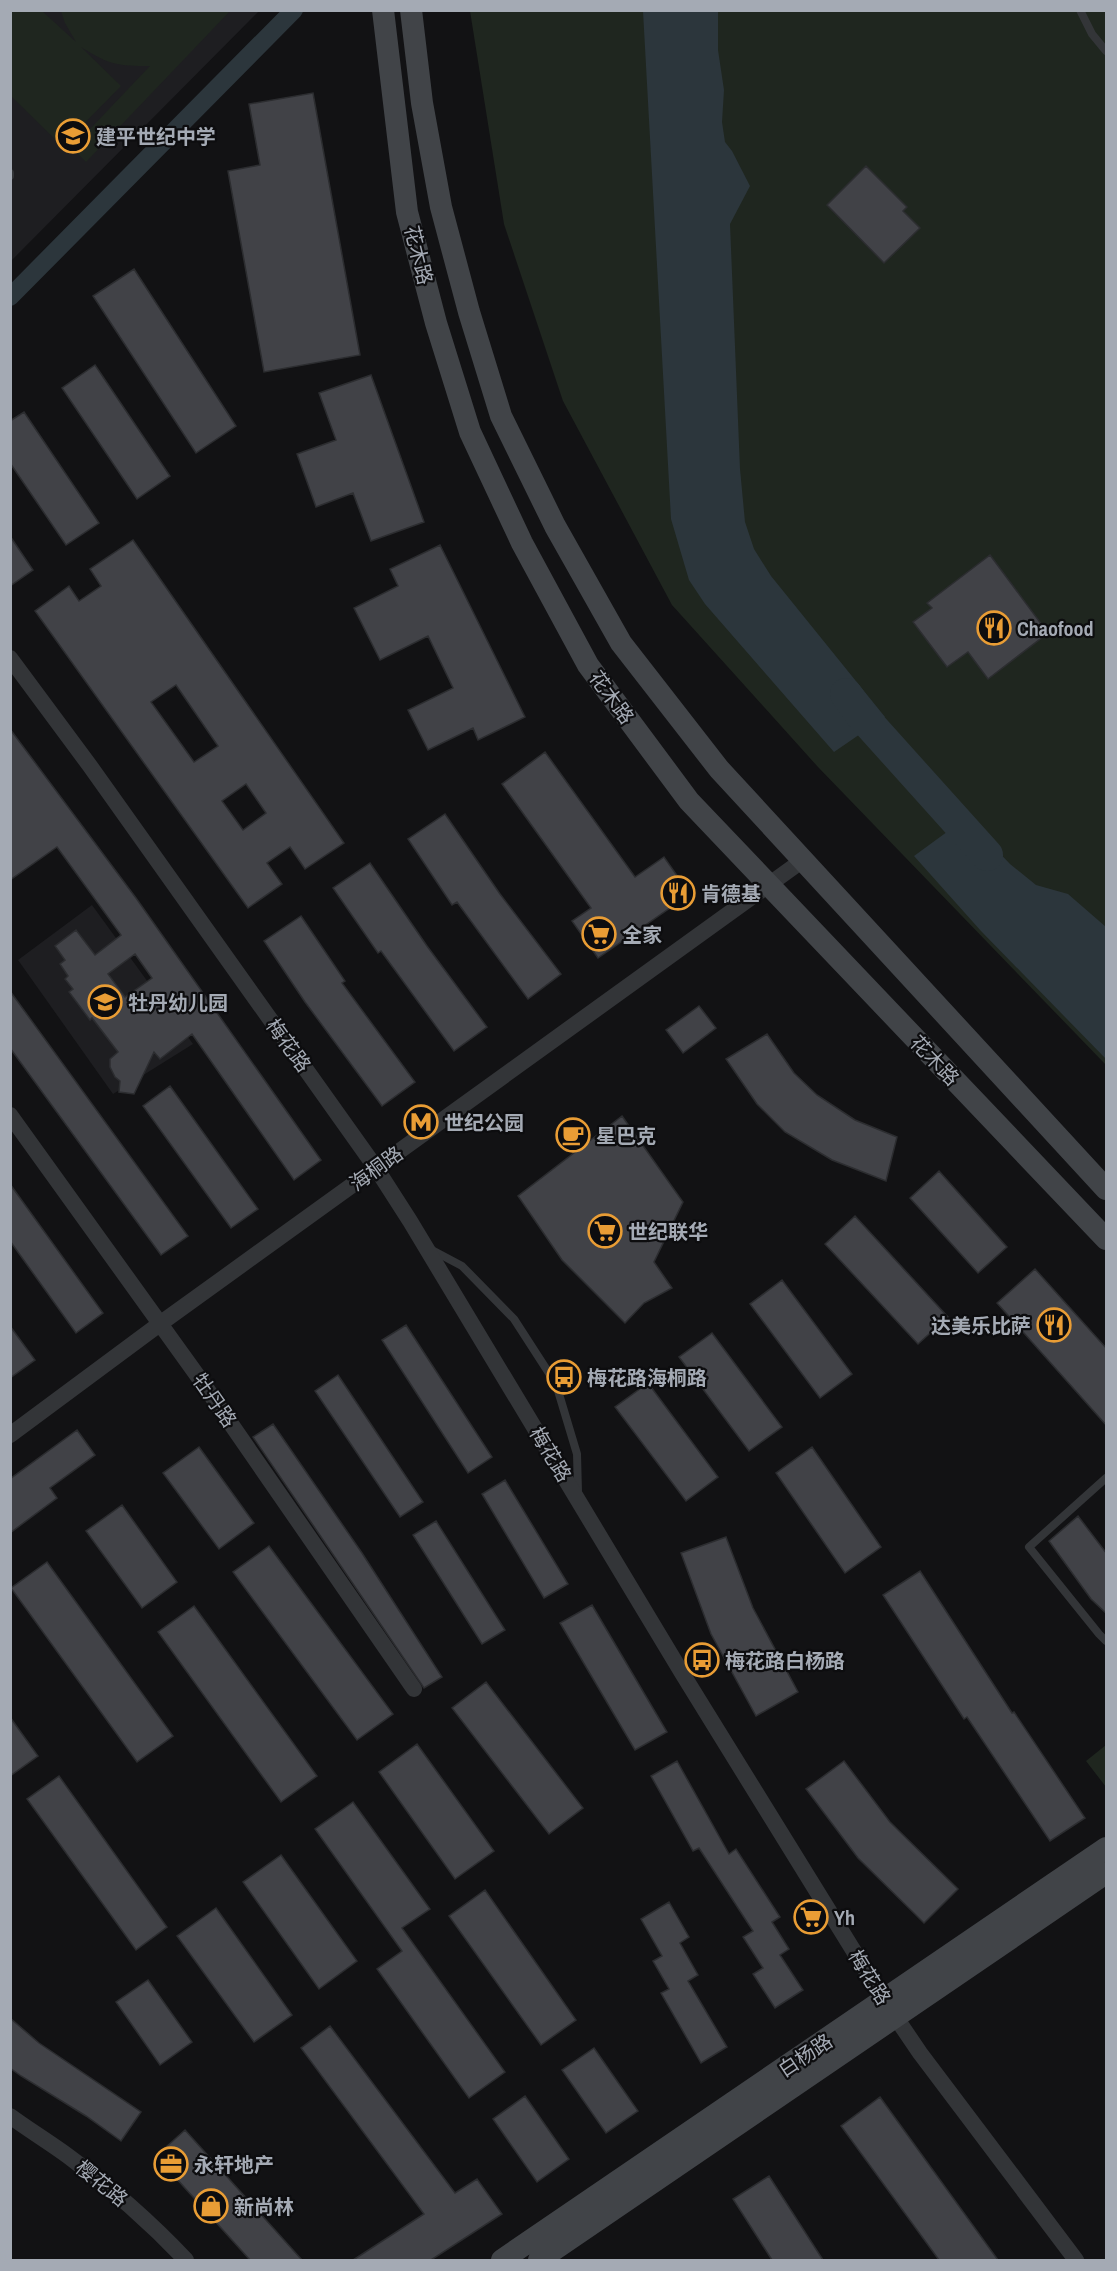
<svg xmlns="http://www.w3.org/2000/svg" width="1117" height="2271" font-family="'Archivo Narrow','Noto Sans SC',sans-serif">
  <style>
    .built { fill: #1e1e21 }
    .green { fill: #1f261f }
    .water { fill: #2c363c }
    .lines { fill: none; stroke-linecap: round; stroke-linejoin: round }
    .canal { stroke: #2c363c; stroke-width: 18 }
    .river { stroke: #2c363c; stroke-width: 32 }
    .building { fill: #414247; stroke: #2c2d30; stroke-width: 1.5; fill-rule: evenodd }
    .service { stroke: #333538; stroke-width: 8 }
    .minor { stroke: #333538; stroke-width: 16 }
    .secondary { stroke: #414448; stroke-width: 22 }
    .labels { text-anchor: middle; dominant-baseline: central; stroke-width: 4.5; stroke-linejoin: round; paint-order: stroke }
    .poi-label { font-size: 20px; font-weight: bold; fill: #a4aab4; stroke: #0d0d0f; text-anchor: start }
    .street-label { font-size: 20px; fill: #a4aab4; stroke: #0d0d0f }
  </style>
  <rect width="100%" height="100%" fill="#121214"/>
  <!-- built -->
  <path class="built" d="M11,11H259L11,261Z
    M92,905L193,1044L113,1094L18,960Z"/>
  <!-- green -->
  <path class="green" d="M11,11H42L76,42L65,23L61,11H230L86,162L72,148L150,66C117,66 110,65 81,47L121,86L62,146L11,96Z
    M470,11H1106V1065L818,767L672,605L563,401L504,224Z
    M1106,1745V1787L1086,1761Z"/>
  <!-- water -->
  <path class="water" d="M643,11H718V50L724,90L722,122L725,142L732,151L750,186L730,224L740,469L745,522L754,549L771,576L885,717L834,752L705,604L689,580L671,519Z
    M966,818L1010,864L1036,885L1068,894L1106,927V1059L981,931L914,856Z"/>
  <g class="lines">
    <!-- canal -->
    <path class="canal" d="M10,297L294,10"/>
    <!-- river -->
    <path class="river" d="M846,694L862,716L987,855"/>
  </g>
  <!-- building -->
  <path class="building" d="M313,93L360,355L264,372L228,171L260,165L249,104Z
    M866,166L907,207L903,211L920,228L884,263L827,205Z
    M134,269L236,426L196,453L93,296Z
    M95,365L170,476L137,499L62,388Z
    M371,375L424,522L371,541L353,493L316,507L297,454L336,440L319,393Z
    M24,412L99,523L66,545L10,463V421Z
    M10,536L33,570L10,586Z
    M133,540L344,843L305,869L290,847L267,863L282,884L248,908L35,611L69,586L79,601L101,586L90,569ZM176,685L218,746L194,762L151,702ZM246,784L266,813L243,830L222,801Z
    M440,545L525,717L478,740L473,728L428,750L408,710L453,688L428,636L380,660L354,608L398,586L390,569Z
    M990,555L1048,633L988,679L968,652L947,667L913,622L932,608L927,603Z
    M10,729L136,898L321,1160L294,1180L192,1034L160,1059L154,1052L134,1094L119,1092L120,1081L115,1077L110,1067V1059L118,1052L92,1018L90,1020L69,992L73,989L65,979L68,976L60,964L65,960L55,946L76,930L95,955L121,935L57,847L10,880ZM135,954L152,978L125,997L108,974Z
    M545,752L635,877L664,857L690,894L598,958L572,921L591,908L502,784Z
    M445,814L500,894L561,974L528,999L457,902L452,905L408,839Z
    M370,863L427,946L487,1027L454,1051L381,951L378,953L333,888Z
    M301,916L345,981L342,983L415,1082L382,1106L305,1002L264,941Z
    M10,991L188,1236L161,1255L10,1048Z
    M699,1006L716,1028L683,1053L666,1030Z
    M767,1034L794,1073L817,1095L855,1120L897,1137L886,1181L832,1160L785,1132L757,1104L726,1059Z
    M170,1086L258,1209L231,1228L143,1106Z
    M622,1116L683,1202L654,1262L672,1288L644,1303L625,1323L562,1260L518,1196Z
    M939,1171L1007,1247L978,1273L910,1198Z
    M10,1184L103,1313L76,1333L10,1241Z
    M855,1216L948,1317L918,1344L825,1244Z
    M1035,1269L1107,1349V1426L997,1303Z
    M782,1280L852,1374L820,1398L750,1304Z
    M406,1325L492,1457L468,1473L382,1340Z
    M10,1326L35,1360L10,1378Z
    M712,1333L782,1427L749,1451L679,1357Z
    M338,1375L423,1502L400,1517L315,1391Z
    M648,1383L718,1477L686,1501L615,1407Z
    M273,1424L362,1553L442,1677L424,1688L253,1437Z
    M77,1430L95,1455L50,1488L57,1498L10,1533V1479Z
    M199,1447L254,1523L219,1549L163,1473Z
    M812,1447L881,1547L845,1573L776,1473Z
    M505,1480L568,1584L544,1598L482,1494Z
    M122,1505L177,1582L142,1608L86,1531Z
    M1078,1516L1107,1554V1614L1091,1599L1049,1541Z
    M436,1521L505,1630L482,1644L413,1535Z
    M726,1537L753,1608L798,1692L756,1716L711,1634L681,1553Z
    M269,1546L393,1714L357,1740L233,1572Z
    M47,1562L173,1736L137,1762L11,1588Z
    M920,1571L1012,1713L1014,1712L1085,1818L1050,1841L967,1717L964,1719L883,1595Z
    M592,1605L667,1732L635,1750L560,1623Z
    M194,1606L317,1776L281,1802L158,1632Z
    M486,1682L583,1808L549,1834L452,1708Z
    M10,1717L38,1756L10,1776Z
    M417,1744L494,1851L455,1879L379,1772Z
    M677,1761L729,1854L736,1849L780,1917L772,1922L789,1949L780,1955L803,1990L775,2008L753,1974L763,1968L743,1937L753,1931L699,1848L693,1851L651,1776Z
    M844,1761L890,1822L958,1889L924,1923L858,1858L806,1789Z
    M59,1776L167,1927L136,1950L27,1799Z
    M353,1802L430,1909L402,1928L505,2072L469,2098L377,1969L402,1951L315,1829Z
    M281,1855L357,1961L319,1989L243,1882Z
    M485,1890L576,2020L541,2045L449,1916Z
    M669,1902L689,1937L680,1943L698,1975L688,1981L727,2047L701,2063L661,1993L669,1989L653,1961L662,1956L641,1919Z
    M216,1908L292,2015L254,2042L177,1936Z
    M148,1980L192,2042L160,2065L116,2002Z
    M10,2018L39,2043L141,2112L121,2141L86,2116L21,2076L10,2068Z
    M330,2026L455,2193L477,2179L502,2214L431,2260H353L424,2214L301,2048Z
    M594,2048L638,2111L606,2133L562,2070Z
    M525,2096L569,2159L537,2182L493,2119Z
    M880,2097L998,2260H939L841,2126Z
    M185,2130L302,2260H250L156,2156Z
    M769,2176L823,2260H772L733,2199Z"/>
  <g class="lines">
    <!-- service -->
    <path class="service" d="M1080,10L1092,34L1106,51
      M10,173V176
      M430,1249L462,1266L514,1319L556,1384L577,1454L578,1492
      M1106,1478L1029,1547L1099,1634L1106,1641"/>
    <!-- minor -->
    <path class="minor" d="M10,658L90,766L376,1168L410,1221L682,1673L884,2000L920,2053L1076,2260
      M10,1115L202,1382L414,1689
      M10,1435L161,1323L803,860
      M10,2116C29,2130 49,2142 68,2156C110,2187 150,2222 186,2260"/>
    <!-- secondary -->
    <path class="secondary" d="M383,10L407,212L436,323L470,432L522,543L588,665L689,801L1106,1239
      M411,10L422,103L441,207L469,312L501,416L555,526L621,643L719,769L1106,1189
      M502,2260L1106,1848
      M539,2260L1106,1873"/>
  </g>
  <!-- icons -->
  <defs>
    <symbol id="school-ring" viewBox="-11 -11 22 22"><circle r="9.5" fill="#0d0d0f" stroke="#e99d35" stroke-width="1.5"/><path d="M0-5L7-2L0 1L-7-2ZM-4 1L0 2.5L4 1V4Q0 6-4 4Z" fill="#e99d35"/></symbol>
    <symbol id="restaurant-ring" viewBox="-11 -11 22 22"><circle r="9.5" fill="#0d0d0f" stroke="#e99d35" stroke-width="1.5"/><path d="M-5-6h1v4h1v-4h1v4h1v-4h1v5L-1.5 .5V6h-2V.5L-5-1ZM5-6V6H3V1.5H1.5Q1.5-4 5-6Z" fill="#e99d35"/></symbol>
    <symbol id="supermarket-ring" viewBox="-11 -11 22 22"><circle r="9.5" fill="#0d0d0f" stroke="#e99d35" stroke-width="1.5"/><path d="M-6-5.5h2.5l.6 2H6L4.5 2H-2.5L-4.4-4H-6ZM-1.5 3.2a1.3 1.3 0 1 0 .1 0ZM3 3.2a1.3 1.3 0 1 0 .1 0Z" fill="#e99d35"/></symbol>
    <symbol id="metro-ring" viewBox="-11 -11 22 22"><circle r="9.5" fill="#0d0d0f" stroke="#e99d35" stroke-width="1.5"/><path d="M-5.5 5V-5H-3L0 0L3-5H5.5V5H3V-.5L0 4L-3-.5V5Z" fill="#e99d35"/></symbol>
    <symbol id="cafe-ring" viewBox="-11 -11 22 22"><circle r="9.5" fill="#0d0d0f" stroke="#e99d35" stroke-width="1.5"/><path d="M-5.5-4.5H6V0H3Q3 3.5 0 3.5H-2.5Q-5.5 3.5-5.5 0ZM3-3.2v2h1.7v-2ZM-6 4.5H4V6H-6Z" fill="#e99d35"/></symbol>
    <symbol id="bus-ring" viewBox="-11 -11 22 22"><circle r="9.5" fill="#0d0d0f" stroke="#e99d35" stroke-width="1.5"/><path d="M-5-6H5V4H4V6H2V4H-2V6H-4V4H-5ZM-3.5-4V0h7V-4ZM-3.5 1.2v1.5H-2V1.2ZM2 1.2v1.5H3.5V1.2Z" fill="#e99d35"/></symbol>
    <symbol id="office-ring" viewBox="-11 -11 22 22"><circle r="9.5" fill="#0d0d0f" stroke="#e99d35" stroke-width="1.5"/><path d="M-6-3h4V-5.5h4V-3h4V5H-6ZM-1-4.5V-3h2v-1.5ZM-6 0V1H6V0Z" fill="#e99d35"/></symbol>
    <symbol id="shop-ring" viewBox="-11 -11 22 22"><circle r="9.5" fill="#0d0d0f" stroke="#e99d35" stroke-width="1.5"/><path d="M-5-2.5h2.3a2.7 3.5 0 0 1 5.4 0H5L5.5 6h-11ZM-1.5-2.5h3a1.5 2.3 0 0 0-3 0Z" fill="#e99d35"/></symbol>
  </defs>
  <g fill-rule="evenodd">
    <use href="#school-ring" x="54" y="117" width="38" height="38"/>
    <use href="#restaurant-ring" x="975" y="609" width="38" height="38"/>
    <use href="#restaurant-ring" x="659" y="874" width="38" height="38"/>
    <use href="#supermarket-ring" x="580" y="915" width="38" height="38"/>
    <use href="#school-ring" x="86" y="983" width="38" height="38"/>
    <use href="#metro-ring" x="402" y="1103" width="38" height="38"/>
    <use href="#cafe-ring" x="554" y="1116" width="38" height="38"/>
    <use href="#supermarket-ring" x="586" y="1212" width="38" height="38"/>
    <use href="#restaurant-ring" x="1035" y="1306" width="38" height="38"/>
    <use href="#bus-ring" x="545" y="1358" width="38" height="38"/>
    <use href="#bus-ring" x="683" y="1641" width="38" height="38"/>
    <use href="#supermarket-ring" x="792" y="1898" width="38" height="38"/>
    <use href="#office-ring" x="152" y="2145" width="38" height="38"/>
    <use href="#shop-ring" x="192" y="2187" width="38" height="38"/>
  </g>
  <g class="labels">
    <!-- poi labels -->
    <g class="poi-label">
      <text x="96" y="136">建平世纪中学</text>
      <text x="1017" y="628">Chaofood</text>
      <text x="701" y="893">肯德基</text>
      <text x="622" y="934">全家</text>
      <text x="128" y="1002">牡丹幼儿园</text>
      <text x="444" y="1122">世纪公园</text>
      <text x="596" y="1135">星巴克</text>
      <text x="628" y="1231">世纪联华</text>
      <text x="1031" y="1325" text-anchor="end">达美乐比萨</text>
      <text x="587" y="1377">梅花路海桐路</text>
      <text x="725" y="1660">梅花路白杨路</text>
      <text x="834" y="1917">Yh</text>
      <text x="194" y="2164">永轩地产</text>
      <text x="234" y="2206">新尚林</text>
    </g>
    <!-- street labels -->
    <g class="street-label">
      <text transform="translate(419 255) rotate(76)">花木路</text>
      <text transform="translate(612 697) rotate(54)">花木路</text>
      <text transform="translate(289 1045) rotate(54)">梅花路</text>
      <text transform="translate(935 1060) rotate(46)">花木路</text>
      <text transform="translate(376 1168) rotate(-36)">海桐路</text>
      <text transform="translate(215 1400) rotate(55)">牡丹路</text>
      <text transform="translate(551 1454) rotate(59)">梅花路</text>
      <text transform="translate(870 1977) rotate(58)">梅花路</text>
      <text transform="translate(805 2055) rotate(-34)">白杨路</text>
      <text transform="translate(102 2183) rotate(39)">樱花路</text>
    </g>
  </g>
  <!-- border -->
  <rect width="1117" height="2271" fill="none" stroke="#a4aab4" stroke-width="24"/>
</svg>
